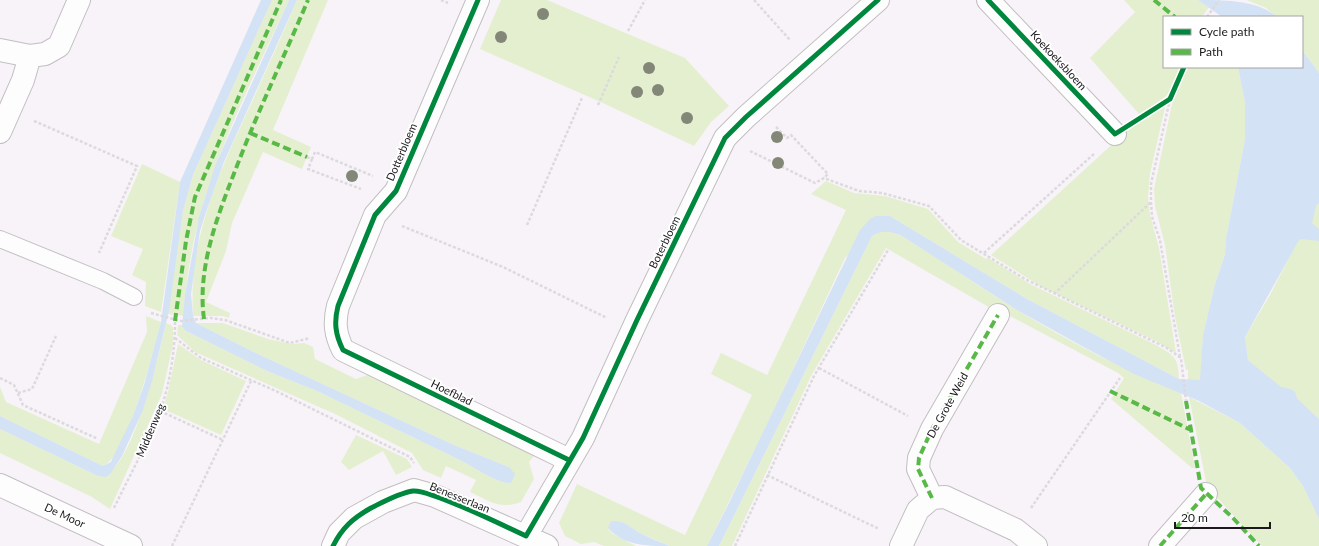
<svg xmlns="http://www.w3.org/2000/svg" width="1319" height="546" font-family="Lato,sans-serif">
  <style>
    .green { fill: #e4efcf }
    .water { fill: #d3e2f4 }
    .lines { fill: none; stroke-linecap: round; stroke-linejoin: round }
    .service-casing { stroke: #c2bec2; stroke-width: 18 }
    .pedestrian-casing { stroke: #c2bec2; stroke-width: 24 }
    .minor-casing { stroke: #c2bec2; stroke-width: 24 }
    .path { stroke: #dcdadc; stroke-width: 2.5; stroke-dasharray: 3 2; stroke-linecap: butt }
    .service { stroke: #fefdfe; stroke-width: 16 }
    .pedestrian { stroke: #fefdfe; stroke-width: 22 }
    .minor { stroke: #fefdfe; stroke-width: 22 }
    .quiet { stroke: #58b947; stroke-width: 4; stroke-dasharray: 8 4; stroke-linecap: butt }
    .cycleway-casing { stroke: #fff; stroke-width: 8 }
    .cycleway { stroke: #00873e; stroke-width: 5 }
    .tree { fill: #838777 }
    .labels { text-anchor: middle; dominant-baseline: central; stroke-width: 4; stroke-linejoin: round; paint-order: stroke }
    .street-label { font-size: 11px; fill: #1b191c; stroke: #fff }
  </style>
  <rect width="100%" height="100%" fill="#f8f3f8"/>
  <!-- green -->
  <path class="green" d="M272,0H289C242,103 189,200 184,316L168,314L183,211L193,175Z
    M297,0H328L273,130L311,147L302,169L263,152L232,223L226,251L206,302L230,313L229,318L223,316H193C188,239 220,170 252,102C267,68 283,34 297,0Z
    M501,0H547L685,58L729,106L711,122L694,146L605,104L480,49Z
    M1124,0H1198L1209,7L1202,17H1164V67H1182C1171,94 1166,100 1139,114L1090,58L1135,12Z
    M1247,0H1319V73L1302,50V17H1277L1266,8Z
    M1187,67H1238L1245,102V139L1226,239L1225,253L1215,284L1203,335L1201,380H1188V370H1186L1175,317L1165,245L1155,206L1154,189L1172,104Z
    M1166,103L1150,174L1148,197L1150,215L1159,248L1176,353L1156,341L1042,287L991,255L1141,118Z
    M142,164L180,182L161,312L145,306L146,282L132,275L143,249L111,236Z
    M826,181L854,193L885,196L928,209L958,242L986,259L988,258L1030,284L1156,345C1175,356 1178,357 1179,379L1027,299L890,216L845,258L765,429L707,546H670L640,533L626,524L608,529L613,534L636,546H604L594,542L581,544L565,536L559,523L577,484L685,535L752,395L711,374L721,353L767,375L846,210L811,194Z
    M1319,203V419L1297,398L1291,389L1281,388L1248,360L1245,337L1270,295L1316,205Z
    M886,231L902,236C941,260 978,286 1017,310C1070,342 1124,370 1181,393L1195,468H1192L1111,399L1124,378L1118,373L1008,315L1006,317L886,248L811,376L732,546H719L872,236L879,232Z
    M146,316L161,322C154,348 127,458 103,466L0,416V387L6,402L99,444L147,332Z
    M166,323L171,325L173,328V344L162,394L110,509L92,497L0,453V429L98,476C130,482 161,348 166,323Z
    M196,323H223L268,339L292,344L304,343L313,347L315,359L356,379L370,374L526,451L534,456L529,462L534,479L521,502C499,510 490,501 470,492L476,480L446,466L441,478L423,470L412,453L335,414L195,352L177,335L178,325H182L186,331L267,371L317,391L462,461L488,476L502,482H511L509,467L454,445L260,355Z
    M178,344L201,360L246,381L221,435L163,409L168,392Z
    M1189,397L1240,423L1290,468L1303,486L1319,519V546H1262L1210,490L1206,481Z
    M356,435L407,459L412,467L396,475L383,451L349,470L341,462Z"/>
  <!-- water -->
  <path class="water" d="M261,0H272L193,175L183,211L169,311L152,381L143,410L122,456L111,473L106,477L98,476L0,429V416L103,466L111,462L113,457L133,416L144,385L161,322L180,182Z
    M289,0H297L224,162L206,212L200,231L191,294L193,316L196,323L260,355L454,445L509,467L515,474L511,483L502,482L488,476L462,461L317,391L267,371L186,331L182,326L185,295L199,217L215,166Z
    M1198,0C1224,0 1258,0 1277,17H1222Z
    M1302,50L1319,73V203L1316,206L1312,223L1319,229V241L1302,239L1299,240L1245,337L1248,360L1281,387L1291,389L1295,392L1297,398L1319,419V519L1303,486L1290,468L1240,423L1199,401L1134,374L1080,345L1017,310L902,236C890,232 883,229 872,236L719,546H707L729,503L860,230L870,219L876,216H890L1027,299L1179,379L1200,380L1203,335L1215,284L1225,254L1226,239L1245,139V102L1238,67H1302Z
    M611,521C624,520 630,527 640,533C650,538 660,542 670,546C647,546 624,546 608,528Z"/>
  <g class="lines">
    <defs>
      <path id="service" d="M0,239L103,281L134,297"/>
      <path id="pedestrian" d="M932,498L918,469L919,458L932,429L998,315
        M1160,546L1206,494"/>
      <path id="minor" d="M478,0L396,191L375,215L338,306C334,322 335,334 343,350L569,460
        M988,0L1115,134
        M0,50L30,56
        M0,132L23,80L30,56L45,54L59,46L79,0
        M0,485L131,546
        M526,536L583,438L637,320L725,138L746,117L878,0
        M333,546L339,533L354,518L383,502L414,490L435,496L547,546
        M901,546L918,510L932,498L945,497L1016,530L1036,546"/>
    </defs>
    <!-- service casing -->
    <use href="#service" class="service-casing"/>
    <!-- pedestrian casing -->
    <use href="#pedestrian" class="pedestrian-casing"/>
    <!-- minor casing -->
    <use href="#minor" class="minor-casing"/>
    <!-- path -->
    <path class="path" d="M441,0L448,3
      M754,0L790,40
      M1207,17L1219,0
      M628,31L645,0
      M1170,99L1151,184V202L1152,217L1160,240L1180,357
      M598,105L619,57
      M1137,118L1169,99
      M34,121L137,166L99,253
      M776,127L787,138L791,135L828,174L825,177
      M750,151L815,183L824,178L859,191L882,193L929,206L961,240L1025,279L1167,348L1181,358L1186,401
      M307,157L312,159L315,152L373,176
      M312,159L308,169L361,189
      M527,225L582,98
      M402,226L503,267L607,318
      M984,253L1095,153
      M1054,294L1151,202
      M151,313L180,321L211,318L225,320L290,343L310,338
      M175,338L201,358L278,392L410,457L414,463
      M819,368L908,416
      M0,378L14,385L23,405L98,439
      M18,393L32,389L56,336
      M160,411L223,440
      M767,475L879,529
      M114,508C129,477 146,446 159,414C170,385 175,351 175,321
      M1031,508L1120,378
      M172,546L251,381
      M735,546L814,376L888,250"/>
    <!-- service -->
    <use href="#service" class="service"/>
    <!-- pedestrian -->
    <use href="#pedestrian" class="pedestrian"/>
    <!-- minor -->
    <use href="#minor" class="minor"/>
    <!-- quiet -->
    <path class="quiet" d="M1154,0L1175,17
      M250,133L307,157
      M204,319C197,269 217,217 235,171C257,113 284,57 308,0
      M175,321L186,241L195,197L281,0
      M1110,391L1191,430
      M1186,401L1201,488L1233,518L1259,546
      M932,498L918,469L919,458L932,429L998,315
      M1160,546L1206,494"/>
    <defs>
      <path id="cycleway" d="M478,0L396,191L375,215L338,306C334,322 335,334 343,350L569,460
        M988,0L1115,134L1170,99L1184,67
        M333,546C342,528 353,518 371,508C383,502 399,493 413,491C429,489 507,527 526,536L583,438L637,320L725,138L746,117L878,0"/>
    </defs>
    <!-- cycleway casing -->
    <use href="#cycleway" class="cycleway-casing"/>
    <!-- cycleway -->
    <use href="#cycleway" class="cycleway"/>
  </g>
  <!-- trees -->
  <g class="tree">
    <circle cx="543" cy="14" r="6"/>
    <circle cx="501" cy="37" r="6"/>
    <circle cx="649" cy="68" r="6"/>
    <circle cx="658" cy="90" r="6"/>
    <circle cx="637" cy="92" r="6"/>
    <circle cx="687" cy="118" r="6"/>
    <circle cx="777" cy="137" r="6"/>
    <circle cx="778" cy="163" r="6"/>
    <circle cx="352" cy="176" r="6"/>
  </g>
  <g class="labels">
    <!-- street labels -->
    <g class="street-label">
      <text transform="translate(1059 60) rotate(47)">Koekoeksbloem</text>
      <text transform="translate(401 152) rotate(-67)">Dotterbloem</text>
      <text transform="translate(664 242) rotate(-64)">Boterbloem</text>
      <text transform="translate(452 392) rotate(26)">Hoefblad</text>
      <text transform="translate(947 405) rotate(-61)">De Grote Weid</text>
      <text transform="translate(150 430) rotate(-67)">Middenweg</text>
      <text transform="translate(460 497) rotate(22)">Benesserlaan</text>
      <text transform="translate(65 515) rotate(25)">De Moor</text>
    </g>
  </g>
  <!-- legend -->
  <rect x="1163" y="16" width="140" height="52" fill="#ffffff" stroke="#a4a3a4"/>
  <rect x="1171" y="29" width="20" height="6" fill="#00873e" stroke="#a4a3a4"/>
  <text x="1199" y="36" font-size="12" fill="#1b191c">Cycle path</text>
  <rect x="1171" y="49" width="20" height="6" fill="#58b947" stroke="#a4a3a4"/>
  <text x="1199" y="56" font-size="12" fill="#1b191c">Path</text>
  <!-- scale -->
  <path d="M1175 522v6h95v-6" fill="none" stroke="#1b191c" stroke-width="2"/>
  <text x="1181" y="522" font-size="12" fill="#1b191c" stroke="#ffffff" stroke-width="3" paint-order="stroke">20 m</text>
</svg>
